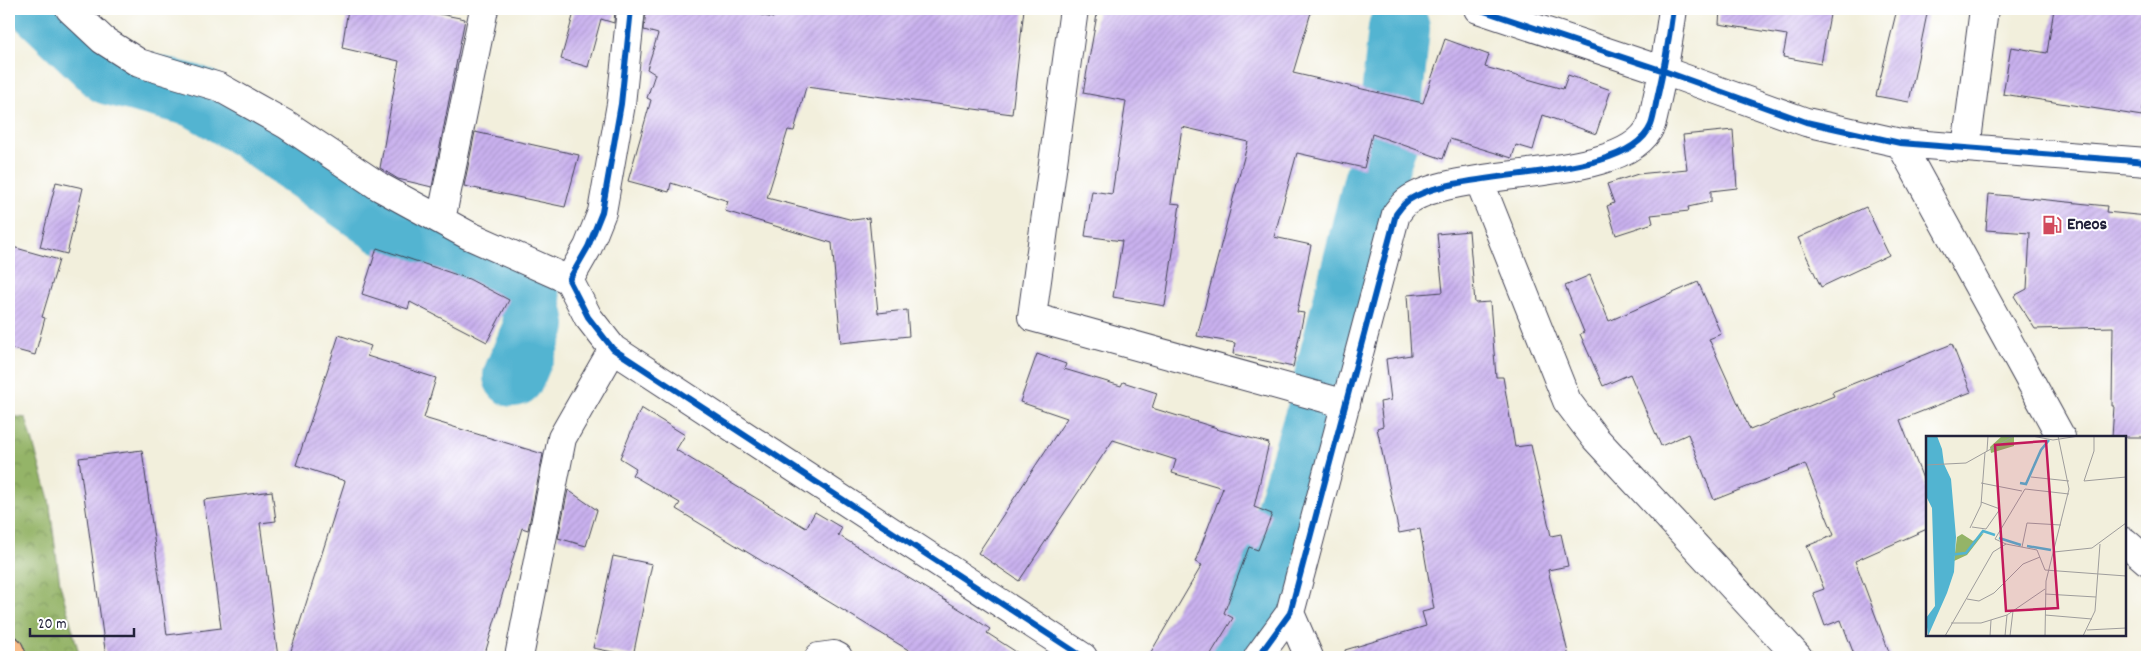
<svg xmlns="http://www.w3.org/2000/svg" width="2156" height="666" font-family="Dekko,sans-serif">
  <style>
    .forest { fill: url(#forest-crowns); stroke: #5b6b51 }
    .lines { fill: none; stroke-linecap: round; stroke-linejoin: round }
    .river { stroke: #52b4d1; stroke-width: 62 }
    .building { fill: url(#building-hatch) }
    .minor-casing { stroke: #414153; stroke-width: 30 }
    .major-casing { stroke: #414153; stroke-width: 30 }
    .minor { stroke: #fff; stroke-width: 28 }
    .major { stroke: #f8bd89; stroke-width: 28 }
    .cycleway-casing { stroke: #fff; stroke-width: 9 }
    .cycleway { stroke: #0057b8; stroke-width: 6 }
    .labels { text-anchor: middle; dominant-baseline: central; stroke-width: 4; stroke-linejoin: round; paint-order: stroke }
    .poi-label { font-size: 18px; font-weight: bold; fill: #22223b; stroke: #fff; text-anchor: start }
    .inset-river { fill: none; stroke: #52b4d1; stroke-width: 2.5 }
    .inset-road { fill: none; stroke: #9f9d9c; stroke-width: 1 }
    .view { fill: #c2185b; fill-opacity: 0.15; stroke: #c2185b; stroke-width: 2.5 }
    .inset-edge { fill: none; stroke: #22223b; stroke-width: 2.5 }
  </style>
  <defs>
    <pattern id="forest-crowns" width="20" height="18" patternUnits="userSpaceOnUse" patternTransform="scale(1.25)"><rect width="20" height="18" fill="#94b467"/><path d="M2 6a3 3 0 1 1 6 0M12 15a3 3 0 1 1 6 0" fill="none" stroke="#789256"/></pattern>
    <pattern id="building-hatch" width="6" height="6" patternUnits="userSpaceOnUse" patternTransform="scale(1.25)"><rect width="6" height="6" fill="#c9b1ee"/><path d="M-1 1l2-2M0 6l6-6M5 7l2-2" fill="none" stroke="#ac98cd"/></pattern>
  </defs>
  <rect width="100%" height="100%" fill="#fff"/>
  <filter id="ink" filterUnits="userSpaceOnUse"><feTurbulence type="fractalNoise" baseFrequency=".02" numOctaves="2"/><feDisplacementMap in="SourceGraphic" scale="10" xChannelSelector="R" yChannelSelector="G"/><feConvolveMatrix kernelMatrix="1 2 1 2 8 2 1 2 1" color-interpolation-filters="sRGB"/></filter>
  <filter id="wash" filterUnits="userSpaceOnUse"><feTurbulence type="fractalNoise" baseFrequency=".0096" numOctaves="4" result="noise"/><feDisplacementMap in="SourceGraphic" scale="20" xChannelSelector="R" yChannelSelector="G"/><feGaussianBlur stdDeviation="1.12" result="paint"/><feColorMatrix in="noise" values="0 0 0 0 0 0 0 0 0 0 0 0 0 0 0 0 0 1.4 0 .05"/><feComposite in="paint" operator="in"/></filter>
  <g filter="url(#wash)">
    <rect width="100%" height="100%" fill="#f2efdc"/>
    <!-- forest -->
    <path class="forest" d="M9,416L26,418L49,499L60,584L80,657H9Z"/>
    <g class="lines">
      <!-- river -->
      <path class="river" d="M41,9L109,74L197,97L241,123L383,223L528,291L535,325L514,376
        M1324,381L1374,182L1388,137L1399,28
        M1222,657C1270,587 1289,500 1315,419"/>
    </g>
    <g id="blocks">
      <!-- building -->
      <path class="building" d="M348,9H414L465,19L432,187L398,179L380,168L399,61L342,48Z
        M575,9H615L614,23L601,19L588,67L561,59Z
        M646,9H737L773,18L774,9H1024L1012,114L806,87L794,131L788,130L767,198L853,220L869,218L878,313L907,310L909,336L841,343L832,243L725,211L728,201L671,183L669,192L628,181L651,100L647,98L655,74L647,69L658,34L644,30Z
        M1098,9H1312L1293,73L1423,103L1445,39L1489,55L1485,67L1563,89L1568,75L1611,90L1596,134L1543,115L1533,150L1516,145L1512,158L1450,139L1443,159L1372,134L1364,168L1297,153L1274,237L1311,245L1297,312L1304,313L1293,367L1233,354L1235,343L1197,336L1248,142L1182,127L1171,203L1180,204L1165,306L1113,297L1122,241L1085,236L1092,191L1112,194L1126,101L1083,93Z
        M1720,9H1831L1821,64L1783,57L1787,35L1719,24Z
        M1897,9H1928L1909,102L1876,96Z
        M2054,9H2147V93H2145L2142,116L2003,94L2011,47L2047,53Z
        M1733,130L1737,188L1711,191V202L1688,207L1689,211L1651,215L1653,223L1616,235L1607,206L1614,203L1607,184L1638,174L1687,169L1683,135Z
        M475,132L579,155L565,207L464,186Z
        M56,182L83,188L67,254L40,247Z
        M1989,194L2107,206L2106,212L2147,216V437H2112L2114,406H2112L2113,327L2035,329L2014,296L2027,289L2030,233L1986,230Z
        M1866,207L1889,255L1821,287L1798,238Z
        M1469,231L1475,303L1490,302L1496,377H1503L1515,447L1531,445L1551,536L1561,534L1568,566L1548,570L1569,657H1346L1345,650L1426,626L1422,612L1434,609L1420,529L1399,533L1377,428L1383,426L1380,402L1391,400L1386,359L1411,355L1407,295L1443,292L1437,234Z
        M9,246L59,260L42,317L45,318L35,355L9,348Z
        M377,248L469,279L509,300L487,342L410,302L408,309L362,294Z
        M1590,275L1609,321L1698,282L1721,334L1709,339L1750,430L1834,396L1832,392L1952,344L1971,392L1900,420L1927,489V529L1855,561L1891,657H1855L1841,620L1825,626L1813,593L1824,589L1807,546L1834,535L1805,464L1714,500L1688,434L1661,446L1630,374L1603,386L1580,334L1584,332L1565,286Z
        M339,335L371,346L367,356L436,378L424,418L543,454L528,530L522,528L484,657H289L345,481L296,465Z
        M1037,354L1066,364L1064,369L1121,386L1123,382L1157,393L1152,408L1217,428L1216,429L1269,443L1254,507L1272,514L1258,550L1249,547L1224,613L1233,618L1209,657H1148L1202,565L1195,562L1223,488L1172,473L1176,460L1113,440L1019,581L978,553L1067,418L1020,402Z
        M641,408L685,435L676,450L806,528L815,512L842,528L838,535L966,613L990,629L987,633L1024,657H920L676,509L680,503L632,475L636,468L620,458Z
        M142,450L167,635L221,628L204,500L272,491L276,521L260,523L278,657H106L79,458Z
        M568,490L597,510L586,546L558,538Z
        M613,556L652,564L633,656L593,648Z"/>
    </g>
  </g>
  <g filter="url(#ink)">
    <use href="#blocks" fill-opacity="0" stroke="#414153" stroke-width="1"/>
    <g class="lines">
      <defs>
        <path id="minor" d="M70,9L103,40L139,63L219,87L287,125L380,187L468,235L569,280L588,317L613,349L1083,657
          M1074,9L1032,317L1346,404
          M1478,9L1664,71L1806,122L1900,143L2147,162
          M1900,143L2061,437
          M1966,148L1984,9
          M1479,180L1567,401L1595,438L1798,657
          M441,220L484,9
          M569,280L588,247L602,212L621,104L631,9
          M2125,542L2147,561
          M1290,613L1309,657
          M519,657L562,438L613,349
          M819,657L834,655L838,657
          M1258,657L1290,613L1396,214C1400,209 1404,203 1409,200C1462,165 1626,184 1651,125C1654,117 1655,107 1657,99C1664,69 1669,39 1673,9"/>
        <path id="major" d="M9,650L12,657"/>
      </defs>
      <!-- minor casing -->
      <use href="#minor" class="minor-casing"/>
      <!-- major casing -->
      <use href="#major" class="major-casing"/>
      <!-- minor -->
      <use href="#minor" class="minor"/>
      <!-- major -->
      <use href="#major" class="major"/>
      <defs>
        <path id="cycleway" d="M631,9L621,104L602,212L588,247L569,280L588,317L613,349L1083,657
          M1478,9L1664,71L1806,122L1900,143L2147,162
          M1258,657L1290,613L1396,214C1400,209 1404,203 1409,200C1462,165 1626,184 1651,125C1654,117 1655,107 1657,99C1664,69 1669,39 1673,9"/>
      </defs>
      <!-- cycleway casing -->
      <use href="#cycleway" class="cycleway-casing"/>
      <!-- cycleway -->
      <use href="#cycleway" class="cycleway"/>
    </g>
  </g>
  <!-- icons -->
  <defs>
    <symbol id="fuel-bare" viewBox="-9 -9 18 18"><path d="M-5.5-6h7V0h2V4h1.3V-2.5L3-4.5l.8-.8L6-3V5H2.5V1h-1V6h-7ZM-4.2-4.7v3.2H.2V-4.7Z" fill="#d1495b" stroke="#fff" stroke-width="2.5" paint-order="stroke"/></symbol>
  </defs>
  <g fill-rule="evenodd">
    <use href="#fuel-bare" x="2038" y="211" width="28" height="28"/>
  </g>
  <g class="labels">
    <!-- poi labels -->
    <g class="poi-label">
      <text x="2067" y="225">Eneos</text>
    </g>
  </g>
  <!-- overview -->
  <g transform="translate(1926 436)">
    <rect width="200" height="200" fill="#f2efdc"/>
    <path d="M76,0H88V10L65,17L64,11ZM58,97L41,119L28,125L31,101L36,98L47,105Z" fill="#94b467"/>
    <path d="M0,0H11L16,13L18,28L25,43L30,101L28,136L21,157L2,200L0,182L9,170L6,72L0,60Z" fill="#52b4d1"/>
    <path class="inset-river" d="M94,47L100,48L115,14L123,4M73,102L95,109M101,110L125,114M23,119L40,117L57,95L69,99"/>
    <path class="inset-road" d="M106,0L127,4L153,0M168,0V15L158,45L200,41M61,15L62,0M0,29L40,27L88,0M105,41L143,45M55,47L96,55M143,58L99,53L69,103L80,108L111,114L119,134L200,140M46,91L60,93L74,73L55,66M44,92L55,69L59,16M96,111L101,87L135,89M128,116L166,112L200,87M119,158L170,161M41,163L53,165L68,157L97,128L114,121M119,179L166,183M25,187H55L81,179L119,153M161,194L200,192M19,200L67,116L80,108M64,200L65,184M79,200L81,179M84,200L87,175M119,200L120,145L143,53L132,0M157,200L169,175L174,108"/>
    <path class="view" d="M120,5L132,172L80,175L69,9Z"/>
    <rect width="200" height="200" class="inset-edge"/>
  </g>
  <!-- margin -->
  <rect width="2156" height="666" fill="none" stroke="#fff" stroke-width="30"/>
  <!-- scale -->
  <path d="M30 628v8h104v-8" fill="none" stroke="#22223b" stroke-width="2.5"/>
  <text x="38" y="628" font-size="15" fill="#22223b" stroke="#ffffff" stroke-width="4" paint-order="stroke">20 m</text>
</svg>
